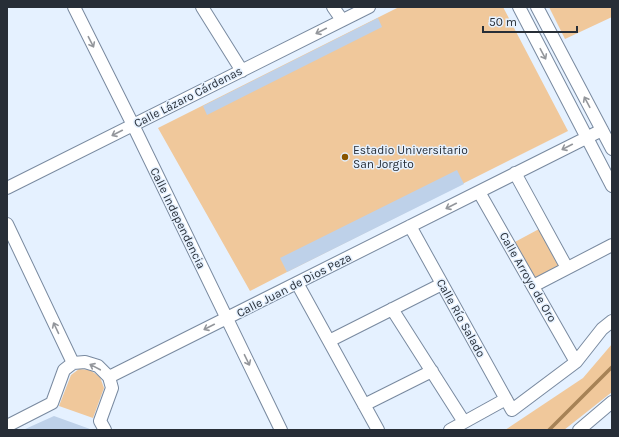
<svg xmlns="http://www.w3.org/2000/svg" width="619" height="437" font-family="Karla,sans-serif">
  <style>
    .green { fill: #f0c89b }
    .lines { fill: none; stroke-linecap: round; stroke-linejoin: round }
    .stream { stroke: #a68256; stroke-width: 3.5 }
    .building { fill: #bed1e9 }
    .minor-casing { stroke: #798aa0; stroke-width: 14 }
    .minor { stroke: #fff; stroke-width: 12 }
    .oneway { stroke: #93969b }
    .poi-dot { fill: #895500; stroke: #e5f1ff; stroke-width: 1.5 }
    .labels { text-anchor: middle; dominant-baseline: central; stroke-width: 3; stroke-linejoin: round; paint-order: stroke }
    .street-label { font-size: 12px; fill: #272e37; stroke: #e5f1ff }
    .poi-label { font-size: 12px; fill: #272e37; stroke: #e5f1ff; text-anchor: start }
  </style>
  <rect width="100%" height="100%" fill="#e5f1ff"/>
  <!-- green -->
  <path class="green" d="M399,7H503L568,131L287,272L250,291L158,128Z
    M549,7H612V17L565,39Z
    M539,229L561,267L535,281L513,243Z
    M612,344V392L564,430H505L583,378Z
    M79,369L90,370L100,377L104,388L93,418L59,406L71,375Z"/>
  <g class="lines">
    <!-- stream -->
    <path class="stream" d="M549,430L612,367"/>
  </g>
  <!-- building -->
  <path class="building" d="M378,18L382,27L207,115L203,106Z
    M457,170L464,184L287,272L280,258Z
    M54,416L90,429V430H23Z"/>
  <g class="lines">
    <defs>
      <path id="minor" d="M74,7L133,125L281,430
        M202,7L242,71
        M333,7L342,20
        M519,7L612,186
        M537,7L612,149
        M515,173L567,268
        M7,188L369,7
        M479,192L576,362
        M7,224L73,363
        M410,226L512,410L576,362L602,329L612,321
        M297,283L378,430
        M533,286L612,245
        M392,309L464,422
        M329,341L442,284
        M364,405L432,371
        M7,426L52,403L64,370L73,363L85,362L98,366L109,377L602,130
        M105,430L100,421L112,388L109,377
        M450,430L506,399
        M579,430L612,402"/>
    </defs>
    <!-- minor casing -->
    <use href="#minor" class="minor-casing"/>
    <!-- minor -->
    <use href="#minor" class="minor"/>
  </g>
  <!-- one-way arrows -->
  <defs><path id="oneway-shaft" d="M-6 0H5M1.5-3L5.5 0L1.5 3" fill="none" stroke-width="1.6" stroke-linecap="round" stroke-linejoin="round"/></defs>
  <g class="oneway">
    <use href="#oneway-shaft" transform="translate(321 31) rotate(153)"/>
    <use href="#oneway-shaft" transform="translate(91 42) rotate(63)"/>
    <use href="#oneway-shaft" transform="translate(543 54) rotate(62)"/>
    <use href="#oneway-shaft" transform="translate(587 102) rotate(-118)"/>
    <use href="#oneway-shaft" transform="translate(117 133) rotate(153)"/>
    <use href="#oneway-shaft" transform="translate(567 147) rotate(153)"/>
    <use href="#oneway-shaft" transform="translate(451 206) rotate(153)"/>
    <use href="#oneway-shaft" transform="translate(209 327) rotate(153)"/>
    <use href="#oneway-shaft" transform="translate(56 328) rotate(-115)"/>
    <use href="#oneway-shaft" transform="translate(247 360) rotate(64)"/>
    <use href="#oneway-shaft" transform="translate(95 367) rotate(-152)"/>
  </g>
  <!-- markers -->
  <circle class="poi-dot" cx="345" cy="157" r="4"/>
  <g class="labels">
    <!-- street labels -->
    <g class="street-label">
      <text transform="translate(188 97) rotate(-27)">Calle Lázaro Cárdenas</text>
      <text transform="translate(178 218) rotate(64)">Calle Independencia</text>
      <text transform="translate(528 277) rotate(60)">Calle Arroyo de Oro</text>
      <text transform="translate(294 285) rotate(-27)">Calle Juan de Dios Peza</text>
      <text transform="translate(461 318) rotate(61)">Calle Río Salado</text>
    </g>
    <!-- poi labels -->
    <g class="poi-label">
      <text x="353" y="150">Estadio Universitario<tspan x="353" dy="14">San Jorgito</tspan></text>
    </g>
  </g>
  <!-- border -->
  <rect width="619" height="437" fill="none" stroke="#272e37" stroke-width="16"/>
  <!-- scale -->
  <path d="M483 26v6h94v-6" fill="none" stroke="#272e37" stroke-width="2"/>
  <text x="489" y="26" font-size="12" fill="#272e37" stroke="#e5f1ff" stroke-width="3" paint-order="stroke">50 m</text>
</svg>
